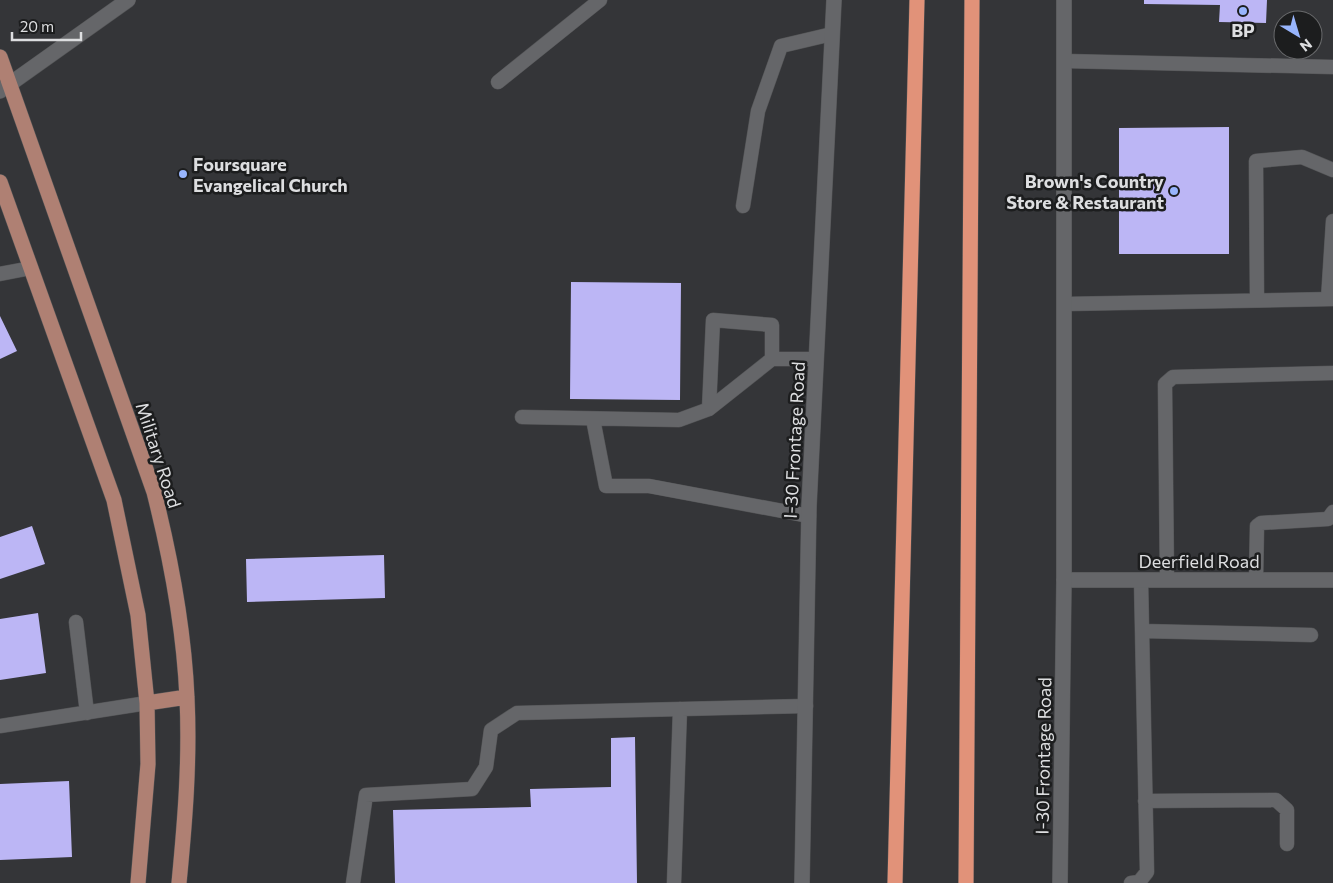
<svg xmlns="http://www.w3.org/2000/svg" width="1333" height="883" font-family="Commissioner,sans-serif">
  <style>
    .building { fill: #bcb6f5 }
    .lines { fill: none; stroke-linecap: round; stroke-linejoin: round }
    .lane-casing { stroke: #525355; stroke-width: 15 }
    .street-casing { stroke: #525355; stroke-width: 16 }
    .secondary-casing { stroke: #525355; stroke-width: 16 }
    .primary-casing { stroke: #525355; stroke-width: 16 }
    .highway-casing { stroke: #525355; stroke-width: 16 }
    .lane { stroke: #656669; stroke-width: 14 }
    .street { stroke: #656669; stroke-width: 15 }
    .secondary { stroke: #656669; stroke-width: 15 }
    .primary { stroke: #af8073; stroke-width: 15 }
    .highway { stroke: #e19279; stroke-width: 15 }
    .poi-dot { fill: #98b5fd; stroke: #1c1d1e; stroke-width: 2 }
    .labels { text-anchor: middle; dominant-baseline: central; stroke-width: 5; stroke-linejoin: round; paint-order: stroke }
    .poi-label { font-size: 18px; font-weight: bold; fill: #dddee0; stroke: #1c1d1e }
    .street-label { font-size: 18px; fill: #dddee0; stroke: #1c1d1e }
  </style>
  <rect width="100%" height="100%" fill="#343538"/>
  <!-- building -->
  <path class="building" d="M1144,0H1267L1266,23L1219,22L1220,5L1144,4Z
    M1229,127V254H1119V128Z
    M571,282L681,283L680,400L570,399Z
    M0,316L17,351L0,359Z
    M32,526L45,564L0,579V537Z
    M384,555L385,598L247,602L246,559Z
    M38,613L46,673L0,680V619Z
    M635,737L637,883H395L393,810L531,807L530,789L611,787V738Z
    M69,781L72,857L0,860V784Z"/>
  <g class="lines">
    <defs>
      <path id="lane" d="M1064,61L1333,67
        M498,82L600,0
        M743,206L758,111L781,46L832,34
        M0,274L31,268
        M1328,299L1333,221
        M1257,300L1256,161L1302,157L1333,170
        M1064,304L1333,299
        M709,409L713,320L772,325V359
        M522,417L679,420L709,409L772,359H816
        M593,419L606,486H649L809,516
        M1167,580L1165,384L1173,377L1333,373
        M1256,580L1257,526L1261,523L1328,519L1333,512
        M76,622L87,713
        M1142,631L1311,635
        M0,726L147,703
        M1145,801L1276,800L1287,810V844
        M353,883L366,795L472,789L486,767L491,730L517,713L806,706
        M674,883L680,709
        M1131,883L1139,882L1147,872L1141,580"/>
      <path id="street" d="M0,91L128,0
        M1064,580H1333"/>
      <path id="secondary" d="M802,883L809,506L834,0
        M1060,883L1064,580V0"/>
      <path id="primary" d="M0,57L154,492C171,559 184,629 187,698C190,760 185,821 179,883
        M0,182L114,500L138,615L147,703L148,764L138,883
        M147,703L187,697"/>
      <path id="highway" d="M895,883L917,0
        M966,883L972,0"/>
    </defs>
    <!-- lane casing -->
    <use href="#lane" class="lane-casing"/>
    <!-- street casing -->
    <use href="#street" class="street-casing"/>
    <!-- secondary casing -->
    <use href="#secondary" class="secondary-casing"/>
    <!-- primary casing -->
    <use href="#primary" class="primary-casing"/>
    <!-- highway casing -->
    <use href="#highway" class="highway-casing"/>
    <!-- lane -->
    <use href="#lane" class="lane"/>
    <!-- street -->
    <use href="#street" class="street"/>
    <!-- secondary -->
    <use href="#secondary" class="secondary"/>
    <!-- primary -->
    <use href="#primary" class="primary"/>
    <!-- highway -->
    <use href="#highway" class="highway"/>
  </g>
  <!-- markers -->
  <g class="poi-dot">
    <circle cx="1243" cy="11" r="5"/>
    <circle cx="183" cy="174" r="5"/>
    <circle cx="1174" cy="191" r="5"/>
  </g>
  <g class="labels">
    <!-- poi labels -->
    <g class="poi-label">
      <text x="1243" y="30">BP</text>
      <text x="193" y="164" text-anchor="start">Foursquare<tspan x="193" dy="21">Evangelical Church</tspan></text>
      <text x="1164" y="181" text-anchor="end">Brown's Country<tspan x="1164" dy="21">Store &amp; Restaurant</tspan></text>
    </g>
    <!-- street labels -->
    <g class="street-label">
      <text transform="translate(794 440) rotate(-87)">I-30 Frontage Road</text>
      <text transform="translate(159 455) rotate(72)">Military Road</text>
      <text x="1199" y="561">Deerfield Road</text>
      <text transform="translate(1043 756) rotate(-89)">I-30 Frontage Road</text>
    </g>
  </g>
  <!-- north arrow -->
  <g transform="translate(1298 35) rotate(142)"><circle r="24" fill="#1c1d1e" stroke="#696a6c"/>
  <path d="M0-4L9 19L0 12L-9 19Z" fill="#98b5fd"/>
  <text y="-8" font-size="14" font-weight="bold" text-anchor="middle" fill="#dddee0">N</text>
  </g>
  <!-- scale -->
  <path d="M12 32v8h69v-8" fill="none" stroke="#dddee0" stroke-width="2.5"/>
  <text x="20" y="32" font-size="15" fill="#dddee0" stroke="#1c1d1e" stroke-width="4" paint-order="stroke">20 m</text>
</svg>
